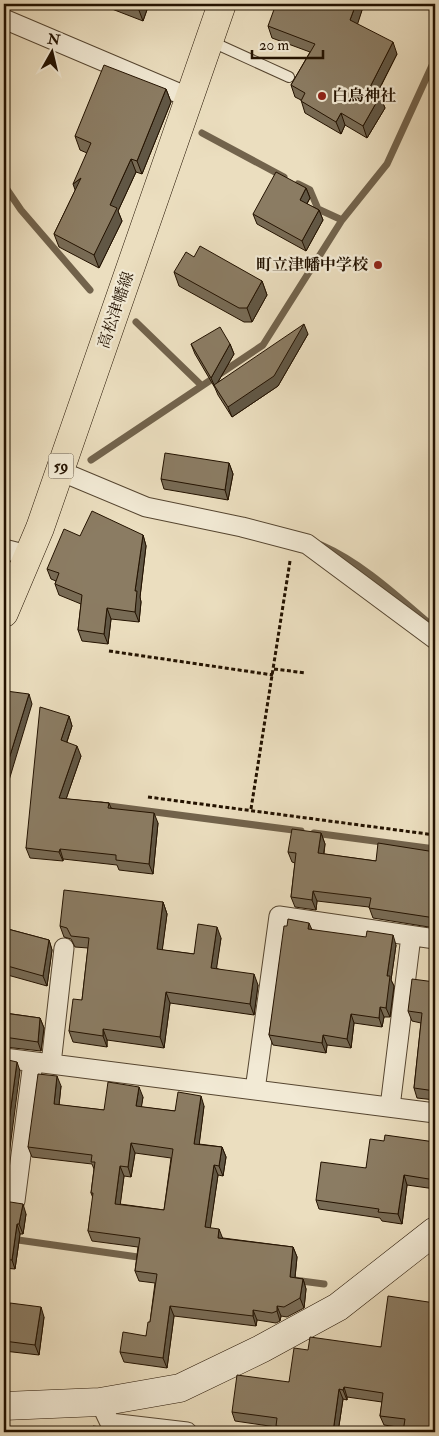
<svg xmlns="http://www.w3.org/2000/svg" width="439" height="1436" font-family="'IM FELL Double Pica','Noto Serif JP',serif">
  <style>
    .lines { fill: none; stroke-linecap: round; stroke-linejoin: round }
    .stream { stroke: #72634c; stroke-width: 7 }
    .lane-casing { stroke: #554530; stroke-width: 12 }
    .street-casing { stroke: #554530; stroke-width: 21 }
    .secondary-casing { stroke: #231200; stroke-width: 29 }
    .primary-casing { stroke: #231200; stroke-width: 29 }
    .path { stroke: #231200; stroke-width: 3; stroke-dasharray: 4 2.5; stroke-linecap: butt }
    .lane { stroke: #f2ead5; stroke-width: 10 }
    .street { stroke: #f2ead5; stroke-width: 19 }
    .secondary { stroke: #f2ead5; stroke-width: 28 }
    .primary { stroke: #ebdebf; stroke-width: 28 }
    .wall { fill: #786b55; stroke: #231200; fill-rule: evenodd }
    .shaded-wall { fill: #615745; stroke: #231200 }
    .building { fill: #8b7c63; stroke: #231200; fill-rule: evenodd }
    .poi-dot { fill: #8f2418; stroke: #f2ead5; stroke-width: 2 }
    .labels { text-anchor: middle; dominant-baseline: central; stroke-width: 4.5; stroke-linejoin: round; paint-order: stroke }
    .shield { fill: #f2ead5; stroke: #615340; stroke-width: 1 }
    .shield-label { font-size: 15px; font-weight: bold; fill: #231200 }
    .poi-label { font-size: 16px; font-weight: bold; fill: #231200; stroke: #f2ead5; text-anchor: start }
    .street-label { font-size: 16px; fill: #231200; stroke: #f2ead5 }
  </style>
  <rect width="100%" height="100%" fill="#ebdebf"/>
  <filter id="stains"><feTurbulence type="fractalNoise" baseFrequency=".004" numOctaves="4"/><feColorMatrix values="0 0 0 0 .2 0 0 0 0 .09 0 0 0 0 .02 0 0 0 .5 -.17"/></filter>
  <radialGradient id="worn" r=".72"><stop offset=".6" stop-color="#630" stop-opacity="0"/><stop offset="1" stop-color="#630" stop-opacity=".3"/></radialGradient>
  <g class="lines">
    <!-- stream -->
    <path class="stream" d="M202,133L284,177
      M298,184L310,190L318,209L342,220L387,164L435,59
      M4,185L21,210L90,290
      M136,322L201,385
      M91,460L263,345L342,220
      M321,545C362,563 397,596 431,625
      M101,805L301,831
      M314,833L435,849
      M4,1238L145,1258
      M294,1280L324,1284"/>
    <defs>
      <path id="lane" d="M210,41L289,77"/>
      <path id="street" d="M4,19L190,98
        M60,471L146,507L242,527L307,544L435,639
        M4,549L27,555
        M4,1058L435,1113
        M51,1064L64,948
        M255,1090L279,916L435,939
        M390,1107L411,936
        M15,1201L33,1062
        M100,1402L110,1423L187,1432"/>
      <path id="secondary" d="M4,1406L100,1402L180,1388L261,1349L338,1307L435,1231"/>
      <path id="primary" d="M4,613L40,528L222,4"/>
    </defs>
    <!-- lane casing -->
    <use href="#lane" class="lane-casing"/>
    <!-- street casing -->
    <use href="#street" class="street-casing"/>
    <!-- secondary casing -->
    <use href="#secondary" class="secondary-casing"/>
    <!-- primary casing -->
    <use href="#primary" class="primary-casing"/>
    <!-- path -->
    <path class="path" d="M109,651L273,675
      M274,669L306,673
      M148,797L435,835
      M251,809L290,561"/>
    <!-- lane -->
    <use href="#lane" class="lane"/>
    <!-- street -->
    <use href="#street" class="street"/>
    <!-- secondary -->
    <use href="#secondary" class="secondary"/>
    <!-- primary -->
    <use href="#primary" class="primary"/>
  </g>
  <!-- wall -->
  <path class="wall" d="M99,4H149L143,21Z
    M364,4L357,24L397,54L377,94L380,96L385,108L367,138L345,125L341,134L305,113L301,100L295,97L291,85L310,52L272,38L268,26L316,6Z
    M166,89L171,102L142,174L136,172L118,211L122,221L99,268L59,247L54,234L75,191L87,153L80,150L75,136Z
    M306,188L310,198L307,204L319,210L323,220L306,251L257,224L253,214Z
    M194,257L262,281L267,295L252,322H244L179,286L174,272Z
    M308,334L278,386L232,417L218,395L215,388L195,354L191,344H230L234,354L218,382Z
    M229,463L233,474L228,500L164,489L161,479Z
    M143,535L146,546L140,597L141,602L139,622L111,619L108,644L82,641L78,630L81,604L59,595L55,584L56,581L51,579L47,569L80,536Z
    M69,716L72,726L67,742L81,756L66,799L109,803L111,808L158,823L153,874L119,870L117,865L63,859V861L30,858L26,848Z
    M321,833L325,844L324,854L376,861L435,852V928L373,918L369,907L317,901L316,910L295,907L291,897L295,863L292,862L288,852Z
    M163,902L167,914L162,950L194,954L221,938L216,968L258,985L254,1015L170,1003L164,1048L107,1040V1047L73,1042L69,1031L82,1000L88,948L75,947L71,939L64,937L60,926Z
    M287,926L312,930L396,945L391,980L394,986L390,1017H384L382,1027L354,1023L351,1048L327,1045L326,1053L273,1045L269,1035Z
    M4,928L49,940L52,950L47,986L4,974Z
    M435,982V1100L417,1098L414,1088L421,1023L412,1021L408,1011Z
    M4,1011L5,1013L40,1018L44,1028L41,1051L5,1047H4Z
    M61,1086L59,1105L104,1110L143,1097L141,1107L175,1111L204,1106L199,1144L222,1147L226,1157L223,1176L218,1175L210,1228L223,1238L293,1247L297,1257L295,1278L303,1279L306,1289L304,1308L287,1317L281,1316L280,1321L276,1323L257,1320L256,1326L174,1316L167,1368L124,1362L120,1352L146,1336L150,1322L155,1283L139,1281L135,1271L138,1247L92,1241L88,1231L93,1198L91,1193L94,1169L92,1164L32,1157L28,1147ZM135,1153L171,1158L164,1210L120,1204L124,1176L131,1177Z
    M384,1141L435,1142V1189L407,1185L402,1224L382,1221L380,1218L319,1209L316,1200L366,1168Z
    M4,1201L26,1214L23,1234H20L15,1269L4,1268Z
    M435,1303L404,1428L384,1425L380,1416L382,1402L347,1397V1400L343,1399L338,1432H278L276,1427L235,1421L232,1412L289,1382L308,1350L381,1347Z
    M4,1313L44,1317L39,1355L4,1351Z"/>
  <!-- shaded-wall -->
  <path class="shaded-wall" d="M137,4H149L143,21L137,5Z
    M356,4H364L355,32L350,20Z
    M4,24L7,33L4,41Z
    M393,42L397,54L373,101L369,89Z
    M166,89L171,102L142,174L137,161Z
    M380,96L385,108L367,138L363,126Z
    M341,113L345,125L341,134L336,122Z
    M131,159L136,172L118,211L122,221L99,268L94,255L110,205Z
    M81,178L78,198L73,184Z
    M306,188L310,198L303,210L300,200Z
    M319,210L323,220L306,251L302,241Z
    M262,281L267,295L252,322L247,308Z
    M304,324L308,334L278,386L232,417L228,407Z
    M230,344L234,354L215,387L211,378Z
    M229,463L233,474L228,500L225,490Z
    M143,535L146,546L140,597L141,602L139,622L135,612V591Z
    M107,608L111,619L108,644L104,634Z
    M29,694L32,704L4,797V775Z
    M69,716L72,726L64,750L61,740Z
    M77,746L81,756L63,808L59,798Z
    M154,813L158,823L153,874L149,864Z
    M321,833L325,844L322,864L318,853Z
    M60,849L63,859V861L59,852Z
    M313,891L317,901L316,910L312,900Z
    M163,902L167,914L161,960L157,949Z
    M309,923L313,932L308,929Z
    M217,927L221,938L215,979L211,968Z
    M393,935L396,945L391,980L394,986L390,1017L386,1008L387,976Z
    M49,940L52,950L47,986L43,976Z
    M254,974L258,985L254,1015L250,1004Z
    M166,992L170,1003L164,1048L160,1037Z
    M380,1007L384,1017L382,1027L379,1018Z
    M351,1014L354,1023L351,1048L347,1039Z
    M40,1018L44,1028L41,1051L38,1042Z
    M103,1029L107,1040V1047L103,1036Z
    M323,1035L327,1045L326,1053L322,1043Z
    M17,1062L20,1071L4,1194V1158Z
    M57,1076L61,1086L58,1114L54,1104Z
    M139,1087L143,1097L140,1116L136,1106Z
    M201,1096L204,1106L198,1154L194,1144Z
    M131,1143L135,1153L131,1177L128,1167Z
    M222,1147L226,1157L223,1176L219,1166Z
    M214,1165L218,1175L209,1237L205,1227Z
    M120,1166L124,1176L119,1214L115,1204Z
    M404,1175L407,1185L402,1224L398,1214Z
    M23,1204L26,1214L23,1234L19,1224Z
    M17,1224L20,1234L15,1269L12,1260Z
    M219,1229L223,1239L218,1238Z
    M293,1247L297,1257L294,1287L290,1277Z
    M303,1279L306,1289L304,1308L300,1298Z
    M170,1306L174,1316L167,1368L163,1358Z
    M277,1306L281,1316L280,1321L277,1311Z
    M41,1307L44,1317L39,1355L35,1345Z
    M253,1310L257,1320L256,1326L253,1316Z
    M344,1387L347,1397V1400L343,1390Z
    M339,1389L343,1399L338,1432H333Z"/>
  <!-- building -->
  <path class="building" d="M276,4H310L316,6L317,4H356L350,20L393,42L369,89L380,96L363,126L341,113L336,122L301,101L305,93L291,85L315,44L268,26Z
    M104,65L166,89L137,161L131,159L110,205L117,208L94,255L54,234L81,178L73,184L91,143L75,136Z
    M276,172L306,188L300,200L319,210L302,241L253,214Z
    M200,246L262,281L247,308H239L174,272L186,252L194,257Z
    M304,324L274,376L228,407L214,385Z
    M220,327L230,344L211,378L191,344Z
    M165,453L229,463L225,490L161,479Z
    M92,511L143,535L135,591H137L135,612L107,608L104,634L78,630L82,595L55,584L59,573L47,569L64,529L80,536Z
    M6,691L29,694L4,775V696Z
    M40,707L69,716L61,740L77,746L59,798L109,803L108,808L154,813L149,864L116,860V855L60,849L59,852L26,848Z
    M292,829L321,833L318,853L376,861L378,843L435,852V918L369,908L371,898L313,891L312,900L291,897L296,853L288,852Z
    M64,890L163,902L157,949L194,954L198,924L217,927L211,968L254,974L250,1004L166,992L160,1037L103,1029V1036L69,1031L73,999L82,1000L89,938L71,936L67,928L60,926Z
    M288,919L309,923L308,929L366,937L367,931L393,935L387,976H390L386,1008L380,1007L379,1018L351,1014L347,1039L323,1035L322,1043L269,1035L284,926H287Z
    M4,928L49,940L43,976L4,965Z
    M412,979L435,982V1091L414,1088L422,1013L408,1011Z
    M4,1013L40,1018L38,1042L4,1037Z
    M4,1059L17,1062L4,1158Z
    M38,1074L57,1076L54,1104L104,1110L108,1082L139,1087L136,1106L175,1111L178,1092L201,1096L194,1144L222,1147L219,1166L214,1165L205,1227L219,1229L218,1238L293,1247L290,1277L303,1279L300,1298L284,1307L277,1306V1311L272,1313L253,1310V1316L170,1306L163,1358L120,1352L123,1332L146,1336L148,1322H150L157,1274L135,1271L140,1238L88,1231L93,1193H91L95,1162H91L92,1155L28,1147ZM131,1143L173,1149L164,1210L115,1204L120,1166L128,1167Z
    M385,1135L435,1142V1180L404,1175L398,1214L378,1212L379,1209L316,1200L321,1162L366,1168L370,1139L384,1141Z
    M4,1201L23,1204L19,1224H17L12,1260L4,1259Z
    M388,1296L435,1303V1432H403L405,1419L380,1416L383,1393L344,1387L343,1390L339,1389L333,1432L276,1426L277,1418L232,1412L237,1375L289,1382L294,1348L308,1350L310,1337L381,1347Z
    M10,1303L41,1307L35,1345L4,1341V1313L9,1314Z
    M93,1426L123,1430V1432H92Z"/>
  <!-- markers -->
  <g class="poi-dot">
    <circle cx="322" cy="96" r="5"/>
    <circle cx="378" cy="265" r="5"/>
  </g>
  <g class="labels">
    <!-- shield labels -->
    <rect class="shield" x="48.5" y="453.5" width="25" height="25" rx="4"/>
    <g class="shield-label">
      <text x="61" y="466">59</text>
    </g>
    <!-- poi labels -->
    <g class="poi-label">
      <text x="332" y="96">白鳥神社</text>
      <text x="368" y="265" text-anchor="end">町立津幡中学校</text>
    </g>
    <!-- street labels -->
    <g class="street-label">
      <text transform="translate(116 310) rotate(-71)">高松津幡線</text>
    </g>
  </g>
  <!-- margin -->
  <rect width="439" height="1436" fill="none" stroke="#ebdebf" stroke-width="20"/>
  <rect x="5" y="5" width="429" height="1426" fill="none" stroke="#231200" stroke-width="2.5"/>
  <rect x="10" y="10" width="419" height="1416" fill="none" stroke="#231200"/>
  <!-- north arrow -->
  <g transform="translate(52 52) rotate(8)" stroke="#f2ead5" stroke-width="4" paint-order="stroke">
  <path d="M0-4L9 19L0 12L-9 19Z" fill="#231200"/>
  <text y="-8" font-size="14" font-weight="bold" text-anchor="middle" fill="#231200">N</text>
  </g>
  <!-- scale -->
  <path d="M252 50v8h71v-8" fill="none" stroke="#231200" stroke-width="2.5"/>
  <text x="259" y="50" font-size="15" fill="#231200" stroke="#f2ead5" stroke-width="4" paint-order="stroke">20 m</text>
  <rect width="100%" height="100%" filter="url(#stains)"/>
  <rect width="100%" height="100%" fill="url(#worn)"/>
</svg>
